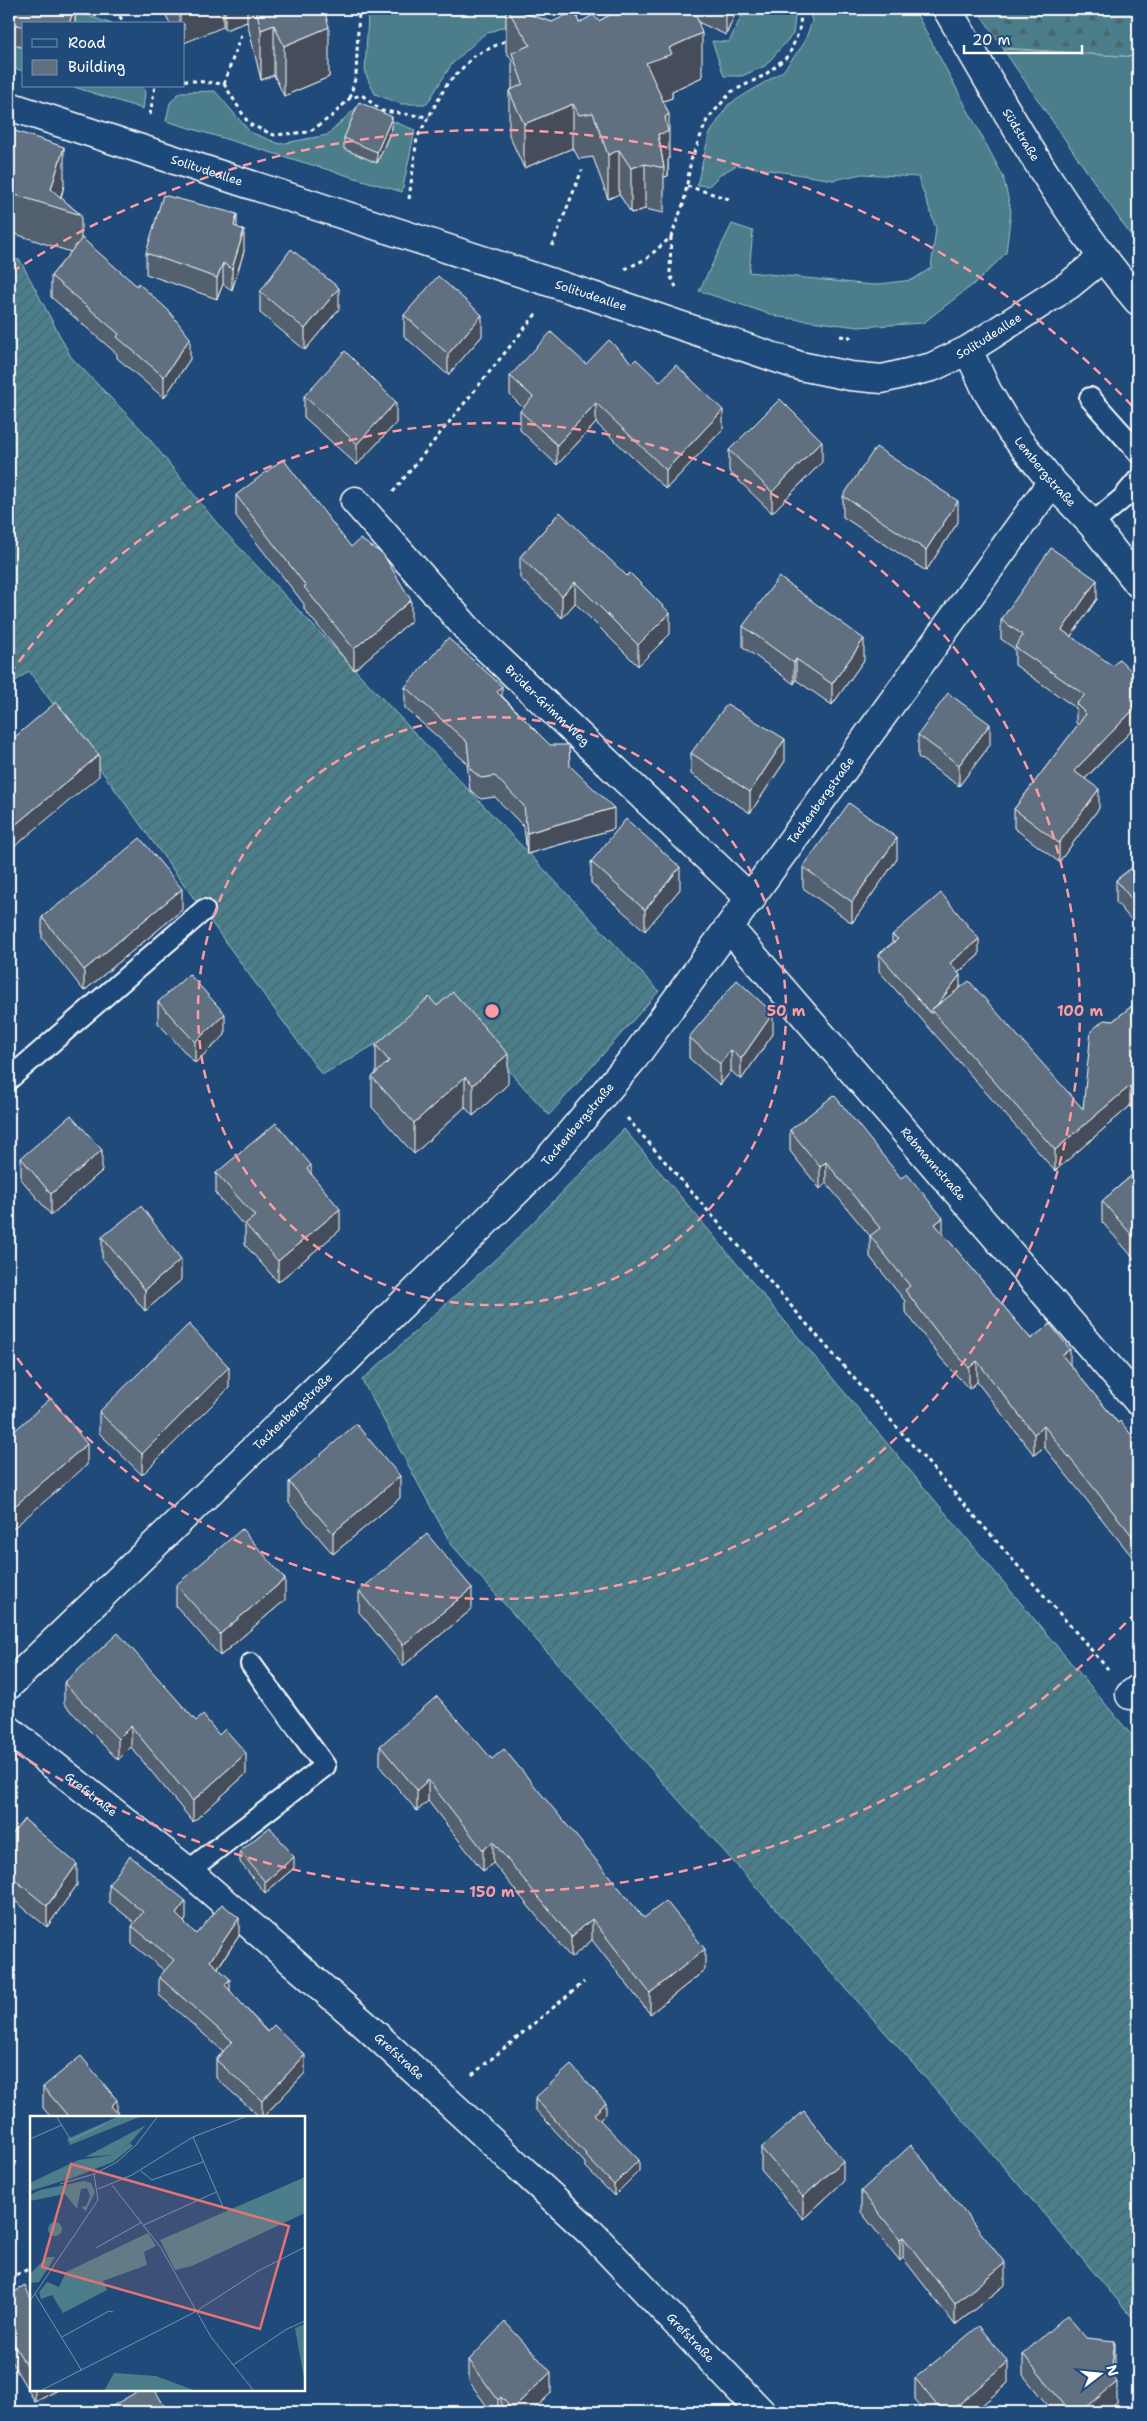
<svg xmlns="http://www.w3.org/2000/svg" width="1147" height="2421" font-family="'Shantell Sans',sans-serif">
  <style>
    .grass { fill: #4b7e8a; stroke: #a5bec4 }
    .forest { fill: url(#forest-firs); stroke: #a5bec4 }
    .garden { fill: url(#garden-furrows); stroke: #a5bec4 }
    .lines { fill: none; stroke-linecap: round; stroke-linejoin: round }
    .lane-casing { stroke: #fff; stroke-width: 24 }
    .street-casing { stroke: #fff; stroke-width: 31 }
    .secondary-casing { stroke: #fff; stroke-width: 31 }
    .path { stroke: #fff; stroke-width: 3; stroke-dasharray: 4 4; stroke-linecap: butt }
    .lane { stroke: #1f4a7a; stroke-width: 20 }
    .street { stroke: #1f4a7a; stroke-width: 28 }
    .secondary { stroke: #1f4a7a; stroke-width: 28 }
    .wall { fill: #53606f; stroke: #fff }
    .shaded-wall { fill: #444e5a; stroke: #fff }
    .building { fill: #617081; stroke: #fff }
    .ring { fill: none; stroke: #ff9aa2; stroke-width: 2.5; stroke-dasharray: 9 6 }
    .labels { text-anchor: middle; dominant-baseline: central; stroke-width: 4; stroke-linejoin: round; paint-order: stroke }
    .street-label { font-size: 12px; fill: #fff; stroke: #1f4a7a }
    .inset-road { fill: none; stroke: #7992af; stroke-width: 1 }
    .view { fill: #e47373; fill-opacity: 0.15; stroke: #e47373; stroke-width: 2.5 }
    .inset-edge { fill: none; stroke: #fff; stroke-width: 2.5 }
    .centre { fill: #ff9aa2; stroke: #1f4a7a; stroke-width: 2.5 }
    .ring-label { font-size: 15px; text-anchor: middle; font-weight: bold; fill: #ff9aa2; stroke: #1f4a7a; stroke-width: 4; stroke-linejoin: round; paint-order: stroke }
  </style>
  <defs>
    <pattern id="forest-firs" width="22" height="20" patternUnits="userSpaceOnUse" patternTransform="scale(1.25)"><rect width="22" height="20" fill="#4b7e8a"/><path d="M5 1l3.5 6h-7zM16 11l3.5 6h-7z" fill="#4c656b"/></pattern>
    <pattern id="garden-furrows" width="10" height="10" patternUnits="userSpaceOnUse" patternTransform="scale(1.25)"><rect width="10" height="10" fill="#4b7e8a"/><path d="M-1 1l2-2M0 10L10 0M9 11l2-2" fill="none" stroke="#4c656b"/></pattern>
  </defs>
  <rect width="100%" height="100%" fill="#1f4a7a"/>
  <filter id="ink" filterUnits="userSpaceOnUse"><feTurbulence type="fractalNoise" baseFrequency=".02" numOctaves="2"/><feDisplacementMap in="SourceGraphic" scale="10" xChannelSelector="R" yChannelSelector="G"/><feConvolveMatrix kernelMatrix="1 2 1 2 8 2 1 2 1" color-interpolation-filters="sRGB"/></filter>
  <g filter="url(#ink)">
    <!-- grass -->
    <path class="grass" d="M9,9H69L112,24H24V71L9,67Z
      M370,9H499L525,18L483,35L451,65L427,104H401L375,94L365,73L368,14Z
      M745,9H796L793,34L765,66L742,76H724L712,41L729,42Z
      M809,9H914L1003,176L1011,211L1006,253L979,280L923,323L858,327L779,317L699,291L732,224L753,231L749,272L872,285L912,280L931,268L936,228L918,177L862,174L834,180L737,165L721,174L709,186L697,185L709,135L728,105L783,71L803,45L812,22Z
      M1003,49L1138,57V246Z
      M71,86H143L145,92L143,109Z
      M215,91L250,132L280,144L327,135L357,107L415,130L402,192L166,121L170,103L180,92Z"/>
    <!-- forest -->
    <path class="forest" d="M977,9H1138V57L1003,48Z"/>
    <!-- garden -->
    <path class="garden" d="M9,259L20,260L71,357L143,431L220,527L659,991L549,1115L447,1003L322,1075L29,671L9,686Z
      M624,1129L1138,1743V2324L971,2129L451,1544L362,1380L510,1246Z"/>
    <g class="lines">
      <defs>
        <path id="lane" d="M1090,398L1138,452
          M1092,524L1123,498L1138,480
          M9,1079L204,910
          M188,1871L325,1766L251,1664"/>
        <g id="street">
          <path id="s1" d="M968,350L987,391L1011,431L1052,482L1092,524L1138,583"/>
          <path id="s2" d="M355,501L472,634L751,899"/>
          <path id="s3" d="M729,928L1138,1401"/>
          <path id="s4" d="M9,1685L338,1368L545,1163L634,1058L1052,482"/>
          <path d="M1130,1695L1138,1689"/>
          <path id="s5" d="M9,1730L188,1871L363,2023L592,2234L761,2412"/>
        </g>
        <g id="secondary">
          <path id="s6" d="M947,9C1006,110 1062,212 1138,301"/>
          <path id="s7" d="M9,106L614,303L800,366L850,376L882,379L932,367L968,350L1069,285L1102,258"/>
        </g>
      </defs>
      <!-- lane casing -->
      <use href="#lane" class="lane-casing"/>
      <!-- street casing -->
      <use href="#street" class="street-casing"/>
      <!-- secondary casing -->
      <use href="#secondary" class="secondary-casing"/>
      <!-- path -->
      <path class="path" d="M116,9L124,24
        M574,17L578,16L580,9
        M184,80L224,84L249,124L274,135L309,132L332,116L350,98L362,95L382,111L429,117
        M224,84L242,32
        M350,98L356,75L359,9
        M150,115L155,86
        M687,186L729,199
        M409,199L417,138L447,84L474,56L509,39
        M671,237L670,275L676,287
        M552,246L582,170
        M625,269L646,259L671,237L684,202L691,160L707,120L731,92L765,75L789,55L799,31L802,9
        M840,336L850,337V341
        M393,492L536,314
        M627,1118L1108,1669
        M472,2075L584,1982
        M153,2116L154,2117
        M9,2278L31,2268"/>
      <!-- lane -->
      <use href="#lane" class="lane"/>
      <!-- street -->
      <use href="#street" class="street"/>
      <!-- secondary -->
      <use href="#secondary" class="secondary"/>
    </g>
    <!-- wall -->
    <path class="wall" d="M75,9V24H24V48L11,44V23Z
      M165,9H324L329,77L284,96L274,75L261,80L247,22L225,30L223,27L184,24H170L165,13Z
      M506,9H512L552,22L579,23L599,21L620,9H737L726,35L698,22L702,77L672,91V98L663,101L669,159L668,160V176L664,177V213L645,209L631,213L619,194L608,199L593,157L579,159L573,148L524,168L509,135V91L512,89V61L506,51Z
      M392,128L377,163L344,149V138Z
      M9,129L64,186L61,198L81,215V240L190,359L164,398L117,358V354L51,297V276L71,252L9,232Z
      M237,227L244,251L232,290L223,284L217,299L146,274V253Z
      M260,292L339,309L305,350L260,313Z
      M404,315L482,336L448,375L404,336Z
      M632,363L660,382L723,429L666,489L596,423L557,465L520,430V411L523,408L510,395V376L586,364Z
      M304,396L396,423L357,465L304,417Z
      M729,450L822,462L772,513L729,471Z
      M236,495L351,547L411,621L354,670L304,609V604L236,516Z
      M843,496L958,522L926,571L843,517Z
      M560,512L670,634L638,666L575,603L562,618L520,578V557Z
      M1097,599L1071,636L1138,724L1085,779L1099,808L1059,862L1014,828V809L1078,725L1076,723V708L1015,665V649L1001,639V620Z
      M743,626L864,660L832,705L796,680L794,684L743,647Z
      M405,687L502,696L570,766L614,829L527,854L524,827L495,797L481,799L470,790L467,763L405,708Z
      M918,735L990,745L959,786L918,757Z
      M691,753L785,761L750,813L691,774Z
      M897,859L852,923L803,888V867Z
      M591,862L680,889L645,931L591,883Z
      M1138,863V928L1116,902V880Z
      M182,910L84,991L42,938V917Z
      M892,935L979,955L958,973L960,987L1083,1109L1113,1021L1138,1001V1102L1131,1108L1130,1106L1055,1171L931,1030L879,971V954L892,943Z
      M158,1002L225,1035L195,1063L158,1023Z
      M773,1034L741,1080L731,1071L720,1085L689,1058V1037Z
      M376,1045L508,1084L473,1116L465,1107L414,1154L372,1107V1077L376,1073Z
      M790,1130L943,1234L1031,1339L1070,1365L1118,1423L1138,1443V1564L1044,1447L1034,1455L977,1382L969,1389L940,1357L905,1311V1301L870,1257V1236L826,1183L820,1189L790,1151Z
      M21,1158L102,1171L51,1215L21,1179Z
      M1138,1170V1269L1137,1268V1262L1102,1222V1201Z
      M216,1173H311L340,1230L278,1282L245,1245V1227L216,1194Z
      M102,1237L181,1280L145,1311L102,1258Z
      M229,1388L142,1475L99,1433V1412Z
      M289,1482L400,1498L333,1554L289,1503Z
      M176,1585L285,1600L220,1656L176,1606Z
      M359,1591L472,1609L403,1666L359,1612Z
      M64,1683L196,1721L246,1774L193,1822L131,1747L118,1760L64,1704Z
      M380,1746L492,1759L644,1918L705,1970L650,2014L592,1940L571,1958L493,1863L483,1871L428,1801L417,1811L380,1767Z
      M9,1838L77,1885L47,1927L9,1896Z
      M240,1851L294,1868L265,1893L240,1862Z
      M109,1884L186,1919L184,1922L196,1934L239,1936L218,1968L230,1991L305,2073L263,2117H260L216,2078V2060L223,2051L159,1995V1977L165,1971L132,1944V1926L135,1923L109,1902Z
      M43,2087L117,2113L121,2117H51L43,2108Z
      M535,2098L606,2114L599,2120L639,2171L614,2196L585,2166V2163L535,2109Z
      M761,2148L843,2182L803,2219L761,2170Z
      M861,2191L1005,2285L955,2325L903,2258L900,2261L861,2212Z
      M9,2295L31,2299V2390H58L35,2402L9,2358Z
      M1086,2338L1115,2362L1113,2377L1117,2403L1106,2412H1053L1023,2375V2354Z
      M469,2360L551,2393L531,2412H491L469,2381Z
      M915,2378L1008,2383L974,2412H925L915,2399Z"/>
    <!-- shaded-wall -->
    <path class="shaded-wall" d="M74,9H75V24H69Z
      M180,9H223V27L184,43V24H180Z
      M225,9H247V22L225,30Z
      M726,9H737L726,35Z
      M274,25V75L261,80V30Z
      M329,27V77L284,96V46Z
      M702,33V77L672,91V98L646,107V63L669,48Z
      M573,104V148L524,168V124Z
      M669,114V159L668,160V176L664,177V168L658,134L665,117Z
      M392,117V128L377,163V152Z
      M64,147V186L57,208L51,189Z
      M619,150V194L608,199V155Z
      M645,164V209L631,213V168Z
      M237,214V235L234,226Z
      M244,230V251L232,290V269Z
      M223,263V284L217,299V278Z
      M339,288V309L305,350V329Z
      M482,315V336L448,375V354Z
      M190,338V359L164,398V377Z
      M396,402V423L357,465V444Z
      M596,403V423L557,465V445Z
      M723,410V429L666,489V470Z
      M822,441V462L772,513V492Z
      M958,501V522L926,571V550Z
      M1097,580V599L1062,649V630Z
      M575,582V603L562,618V596Z
      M411,600V621L354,670V649Z
      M670,613V634L638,666V645Z
      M864,639V660L832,705V684Z
      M796,659V680L794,684V663Z
      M502,686V707L497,692Z
      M1138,705V724L1074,790V771Z
      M990,724V745L959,786V765Z
      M785,739V761L750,813V792Z
      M99,755V776L9,851V830Z
      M1099,789V808L1059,862V843Z
      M614,808V829L527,854V833Z
      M897,838V859L852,923V902Z
      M680,867V889L645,931V910Z
      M182,889V910L84,991V970Z
      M979,939V955L950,979V963Z
      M960,975V992L932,1012Z
      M773,1013V1034L741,1080V1059Z
      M225,1014V1035L195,1063V1042Z
      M731,1050V1071L720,1085V1064Z
      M508,1054V1084L473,1116V1085Z
      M465,1077V1107L414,1154V1123Z
      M1138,1081V1102L1131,1108V1087Z
      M1130,1086V1106L1055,1171V1150Z
      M102,1150V1171L51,1215V1194Z
      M826,1162V1183L820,1189V1167Z
      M311,1165V1186L307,1169Z
      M340,1209V1230L278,1282V1261Z
      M943,1218V1239L935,1224Z
      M181,1259V1280L145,1311V1290Z
      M1070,1349V1370L1062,1355Z
      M977,1361V1382L969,1389V1368Z
      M229,1367V1388L142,1475V1454Z
      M1044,1426V1447L1034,1455V1434Z
      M87,1444V1465L9,1532V1511Z
      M400,1476V1498L333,1554V1533Z
      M285,1579V1600L220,1656V1634Z
      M472,1588V1609L403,1666V1645Z
      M131,1726V1747L118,1760V1739Z
      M246,1753V1774L193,1822V1801Z
      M428,1780V1801L417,1811V1790Z
      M493,1842V1863L483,1871V1850Z
      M294,1857V1868L265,1893V1882Z
      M77,1864V1885L47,1927V1906Z
      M186,1901V1919L176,1932V1914Z
      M239,1918V1936L210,1979V1961Z
      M592,1919V1940L571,1958V1937Z
      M705,1949V1970L650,2014V1993Z
      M230,1979V1997L225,1985Z
      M305,2055V2073L263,2117H262V2101Z
      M117,2100V2117L111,2106Z
      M606,2103V2114L594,2125V2114Z
      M639,2160V2171L614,2196V2185Z
      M843,2161V2182L803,2219V2197Z
      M903,2237V2258L900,2261V2239Z
      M1005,2263V2285L955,2325V2304Z
      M1115,2341V2362L1112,2386L1117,2382V2403L1106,2412H1081L1111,2374Z
      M1008,2362V2383L974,2412H950Z
      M551,2372V2393L531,2412H512V2409Z
      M35,2390H58L35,2402Z
      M501,2397V2412H498V2400Z"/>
    <!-- building -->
    <path class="building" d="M15,9H74L69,24H24V27L11,23Z
      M256,9H324L329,27L284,46L274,25L261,30Z
      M507,9H512L552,22L575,11L579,23L593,15L599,21L620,9H694L702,33L669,48L672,54L646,63L669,114L665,117L668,132L658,134L664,168L645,164L631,168L619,150L608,155L593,113L579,115L573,104L524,124L509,91L523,84L512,53L530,45Z
      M359,102L392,117L377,152L344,138Z
      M9,129L64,147L51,189L81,215L9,193Z
      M163,195L237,214L234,226L244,230L232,269L223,263L217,278L146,253Z
      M82,238L137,286L138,283L168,310L190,338L164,377L117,337L119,334L51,276Z
      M291,249L339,288L305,329L260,292Z
      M438,276L482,315L448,354L404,315Z
      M551,332L586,364L609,340L632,363L636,359L660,382L676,365L723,410L666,470L596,403L557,445L520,411L533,397L510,376Z
      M345,351L396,402L357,444L304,396Z
      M780,399L822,441L772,492L729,450Z
      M876,447L958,501L926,550L843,496Z
      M283,459L351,547L360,539L383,554L411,600L354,649L304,587L306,586L236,495Z
      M560,512L627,576L630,573L670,613L638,645L575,582L562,596L520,557Z
      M1051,548L1097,580L1062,630L1113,666L1119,659L1138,677V705L1074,771L1099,789L1059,843L1014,809L1086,714L1076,704L1085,695L1015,647L1023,635L1001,620Z
      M779,577L864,639L832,684L796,659L794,663L743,626Z
      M448,638L502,686L497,692L550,745H569L570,766L614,808L527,833L524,806L495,776L481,778L470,769L467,742L405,687Z
      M948,693L990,724L959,765L918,735Z
      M56,702L99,755L9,830V742Z
      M727,704L785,739L750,792L691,753Z
      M849,803L897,838L852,902L803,867Z
      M626,819L680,867L645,910L591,862Z
      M140,838L182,889L84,970L42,917L85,884Z
      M1138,863V907L1116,880Z
      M941,893L979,939L950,963L960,975L937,1005L931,1010V1014L879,954L898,939L892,935Z
      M189,974L225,1014L195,1042L158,1002Z
      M737,980L773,1013L741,1059L731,1050L720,1064L689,1037Z
      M969,981L1083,1109L1091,1031L1104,1020L1113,1021L1138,1001V1081L1131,1087L1130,1086L1055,1150L931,1010Z
      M453,992L508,1054L473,1085L465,1077L414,1123L372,1077L389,1061L376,1045L429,997L437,1006Z
      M834,1095L901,1178L907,1174L943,1218L935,1224L1031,1339L1050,1324L1070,1349L1062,1355L1118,1423L1120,1421L1138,1443V1543L1044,1426L1034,1434L977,1361L969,1368L940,1336L905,1290L910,1286L870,1236L880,1228L826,1162L820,1167L790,1130Z
      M71,1115L102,1150L51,1194L21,1158Z
      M276,1123L311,1165L307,1169L340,1209L278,1261L245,1224L255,1216L216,1173Z
      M1138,1170V1242L1102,1201Z
      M141,1206L181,1259L145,1290L102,1237Z
      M189,1324L229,1367L142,1454L99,1412Z
      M51,1398L87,1444L9,1511V1436Z
      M356,1424L400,1476L333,1533L289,1482Z
      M242,1529L285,1579L220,1634L176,1585Z
      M427,1534L472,1588L403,1645L359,1591Z
      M118,1633L196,1721L203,1715L219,1735L225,1729L246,1753L193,1801L131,1726L118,1739L64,1683Z
      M437,1696L492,1759L504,1749L644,1918L666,1901L705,1949L650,1993L592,1919L571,1937L493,1842L483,1850L428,1780L417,1790L380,1746Z
      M24,1819L77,1864L47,1906L9,1875V1838Z
      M270,1827L294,1857L265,1882L240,1851Z
      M130,1856L186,1901L176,1914L196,1934L222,1904L239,1918L210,1961L230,1979L225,1985L267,2032L274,2025L305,2055L262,2101L216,2060L232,2041L159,1977L174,1960L132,1926L143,1912L109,1884Z
      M81,2056L117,2100L111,2106L121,2117H69L43,2087Z
      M571,2065L606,2103L594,2114L639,2160L614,2185L585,2155L586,2154L535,2098Z
      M804,2111L843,2161L803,2197L761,2148Z
      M911,2145L1005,2263L955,2304L903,2237L900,2239L861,2191Z
      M25,2286L31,2299V2374L9,2336V2295Z
      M1067,2315L1086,2338L1115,2341L1111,2374L1117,2382L1081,2412H1070L1023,2354Z
      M505,2322L551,2372L512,2409L501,2397L498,2400L469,2360Z
      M979,2326L1008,2362L950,2412H942L915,2378Z
      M140,2390H155L168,2412H102Z"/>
  </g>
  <!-- distance rings -->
  <g class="ring">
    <circle cx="492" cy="1011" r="294"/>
    <path d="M10 674A588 588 0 1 1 10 1348"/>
    <path d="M1136 1612A881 881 0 0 1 12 1750M12 272A881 881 0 0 1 1136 410"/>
  </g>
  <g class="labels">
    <!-- street labels -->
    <g class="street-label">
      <text stroke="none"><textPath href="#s6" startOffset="146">Südstraße</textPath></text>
      <text stroke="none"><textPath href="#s7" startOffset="208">Solitudeallee</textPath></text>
      <text stroke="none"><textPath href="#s7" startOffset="612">Solitudeallee</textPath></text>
      <text stroke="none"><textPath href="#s7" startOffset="1032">Solitudeallee</textPath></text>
      <text stroke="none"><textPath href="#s1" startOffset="145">Lembergstraße</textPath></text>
      <text stroke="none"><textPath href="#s2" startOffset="281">Brüder-Grimm-Weg</textPath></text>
      <text stroke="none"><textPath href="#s4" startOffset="1204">Tachenbergstraße</textPath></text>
      <text stroke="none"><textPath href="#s4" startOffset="799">Tachenbergstraße</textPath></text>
      <text stroke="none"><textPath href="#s3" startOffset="312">Rebmannstraße</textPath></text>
      <text stroke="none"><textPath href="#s4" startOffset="394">Tachenbergstraße</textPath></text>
      <text stroke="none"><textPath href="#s5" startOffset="104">Grefstraße</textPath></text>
      <text stroke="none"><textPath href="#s5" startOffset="509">Grefstraße</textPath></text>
      <text stroke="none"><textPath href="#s5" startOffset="914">Grefstraße</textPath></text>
    </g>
  </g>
  <!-- overview -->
  <g transform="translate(30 2116)">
    <rect width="275" height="275" fill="#1f4a7a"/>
    <path d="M89,0H112L40,29L37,23ZM100,27L103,30L83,46L42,62L48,44L83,39ZM54,65L61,67L65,76L56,95L51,91L56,90L60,80L57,72L51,73L47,93L35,78L0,85V79L10,74ZM18 113a7 7 0 1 1 14 0a7 7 0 1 1-14 0ZM17,141H25L9,166L1,167L0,158Z" fill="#4b7e8a"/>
    <path d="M116,9L100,27L83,39L55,41ZM48,44L42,62L0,75V67Z" fill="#4b7e8a"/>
    <path d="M275,208V268L265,212Z" fill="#4b7e8a"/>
    <path d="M275,61V97L162,150L145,154L130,124ZM118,117L126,130L114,136L117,149L73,165L77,174L33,197L22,179L11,183L9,176L17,166L29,171L36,156ZM84,257L126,260L166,275H74Z" fill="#4b7e8a"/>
    <path class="inset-road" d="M26,0L41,24L75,8M163,21L194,93M0,23L32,9M111,55L122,64L173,46M30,68L64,58L87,46L106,29L128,0M82,69L131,132L181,221L224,275M68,73L102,59L163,21L217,0M114,109L186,76M66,132L112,106M5,178L52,255M0,185L68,84L64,58M32,221L79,195L83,196M203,249L257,213L275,205M10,275L165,196L228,155L275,131"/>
    <path class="view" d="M41,48L259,110L230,213L12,151Z"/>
    <rect width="275" height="275" class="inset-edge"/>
  </g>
  <circle cx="492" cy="1011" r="8" class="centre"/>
  <g class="ring-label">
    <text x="786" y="1016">50 m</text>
    <text x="1080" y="1016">100 m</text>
    <text x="492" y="1897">150 m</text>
  </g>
  <!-- margin -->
  <rect width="1147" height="2421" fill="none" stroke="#1f4a7a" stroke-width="30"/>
  <rect x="15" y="15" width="1117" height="2391" fill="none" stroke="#fff" stroke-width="2" filter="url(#ink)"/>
  <!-- legend -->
  <rect x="22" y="22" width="162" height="65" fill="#1f4a7a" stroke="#7992af"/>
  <rect x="32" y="39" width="25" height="8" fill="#1f4a7a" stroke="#7992af"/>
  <text x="68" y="48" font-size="15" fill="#ffffff">Road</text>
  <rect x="32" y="60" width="25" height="15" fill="#617081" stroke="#7992af"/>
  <text x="68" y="72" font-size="15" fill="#ffffff">Building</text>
  <!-- north arrow -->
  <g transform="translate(1100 2374) rotate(74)" stroke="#1f4a7a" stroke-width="4" paint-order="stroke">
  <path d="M0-4L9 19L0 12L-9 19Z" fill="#ffffff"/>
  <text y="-8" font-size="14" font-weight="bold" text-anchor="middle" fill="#ffffff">N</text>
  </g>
  <!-- scale -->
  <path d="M964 45v8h118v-8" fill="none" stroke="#ffffff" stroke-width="2.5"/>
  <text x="972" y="45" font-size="15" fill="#ffffff" stroke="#1f4a7a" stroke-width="4" paint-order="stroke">20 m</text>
</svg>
